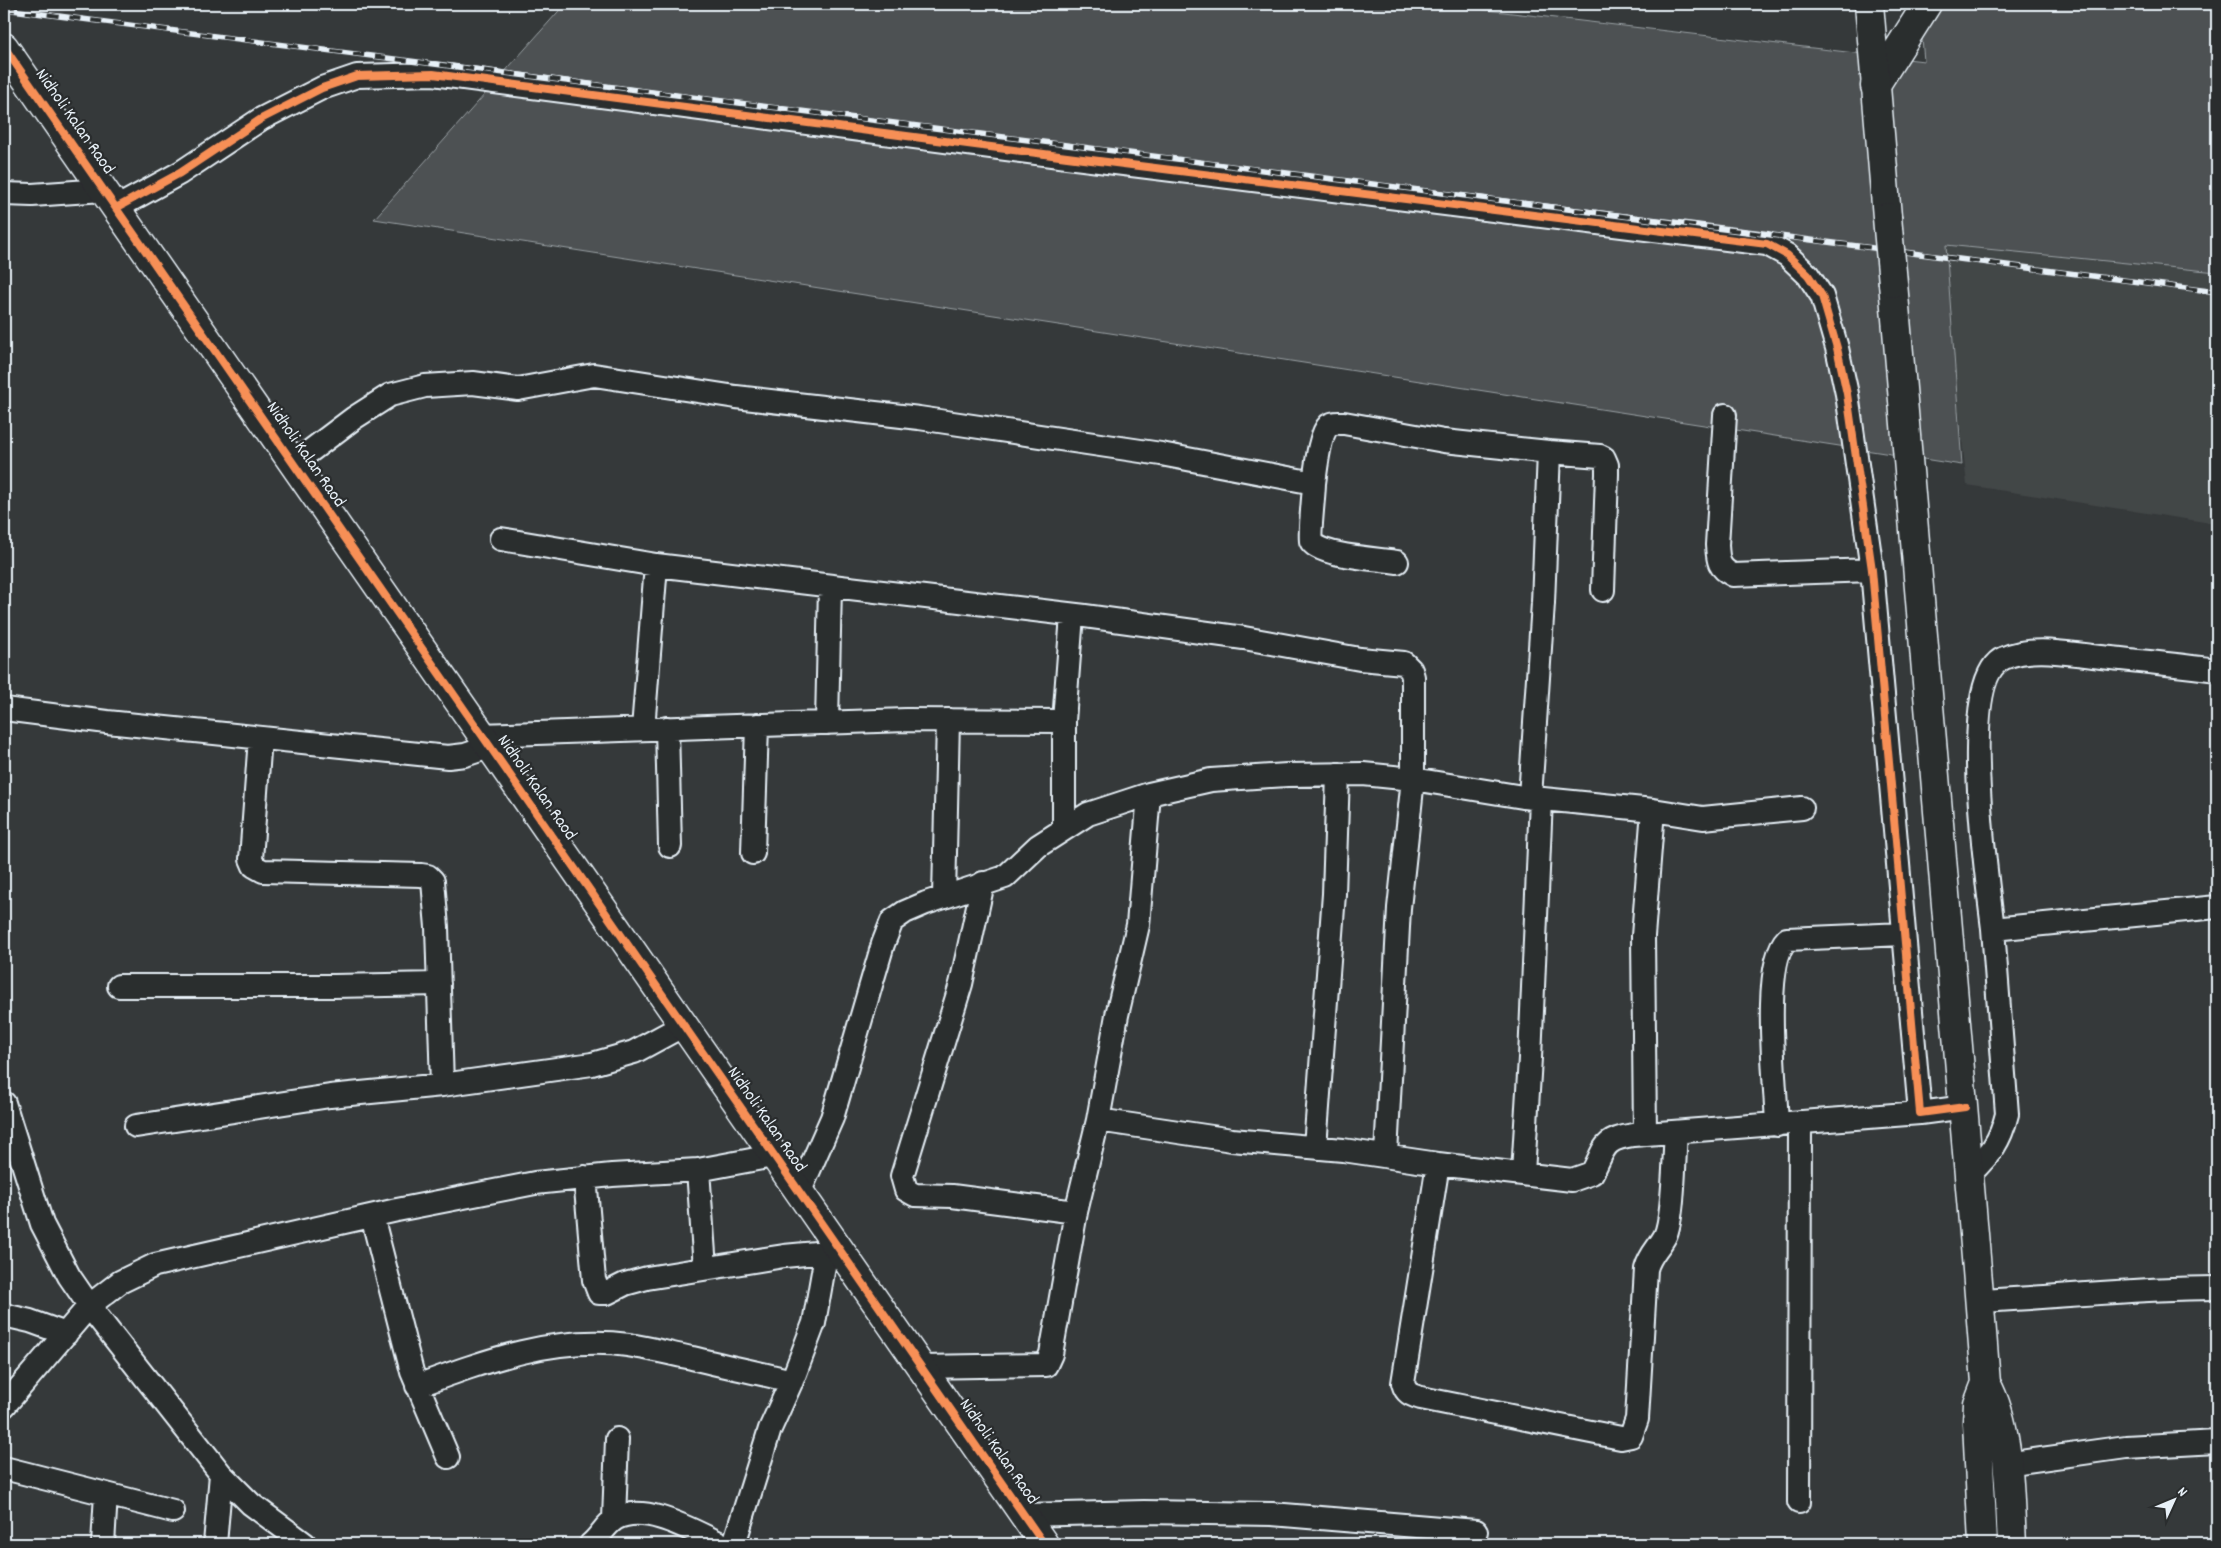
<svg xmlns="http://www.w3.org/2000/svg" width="2221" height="1548" font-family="Dekko,sans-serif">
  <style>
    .built { fill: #424647 }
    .green { fill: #4d5152; stroke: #9aa1a5 }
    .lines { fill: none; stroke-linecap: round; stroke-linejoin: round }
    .minor-casing { stroke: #e8f1f8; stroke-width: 26 }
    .tertiary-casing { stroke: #e8f1f8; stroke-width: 31 }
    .secondary-casing { stroke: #e8f1f8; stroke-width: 31 }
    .primary-casing { stroke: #e8f1f8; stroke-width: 31 }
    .minor { stroke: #2a2d2e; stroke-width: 22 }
    .tertiary { stroke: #2a2d2e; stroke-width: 28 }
    .secondary { stroke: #2a2d2e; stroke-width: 28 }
    .primary { stroke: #2a2d2e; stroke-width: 28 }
    .rail-casing { stroke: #e8f1f8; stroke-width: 5.5 }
    .rail { stroke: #2a2d2e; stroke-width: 4; stroke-dasharray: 11; stroke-linecap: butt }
    .primary-bridge-casing { stroke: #e8f1f8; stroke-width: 31; stroke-linecap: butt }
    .primary-bridge { stroke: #2a2d2e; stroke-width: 28 }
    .cycleway-casing { stroke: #2a2d2e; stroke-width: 11 }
    .cycleway { stroke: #f78f57; stroke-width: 8 }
    .labels { text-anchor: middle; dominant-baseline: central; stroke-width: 4.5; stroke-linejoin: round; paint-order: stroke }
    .street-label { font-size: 18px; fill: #e8f1f8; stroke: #2a2d2e }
  </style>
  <rect width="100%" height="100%" fill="#35393a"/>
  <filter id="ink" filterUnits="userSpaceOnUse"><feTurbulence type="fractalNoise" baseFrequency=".02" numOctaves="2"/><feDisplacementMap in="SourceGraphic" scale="10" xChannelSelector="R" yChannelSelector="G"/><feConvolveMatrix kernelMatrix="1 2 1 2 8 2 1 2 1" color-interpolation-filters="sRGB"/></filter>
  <g filter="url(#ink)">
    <!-- built -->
    <path class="built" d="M1936,207L2217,238V524L1967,485Z"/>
    <!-- green -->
    <path class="green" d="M565,4H1435L1924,61L1919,4H2217V272L1946,245L1962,465L374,219Z"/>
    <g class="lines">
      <defs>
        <path id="minor" d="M4,194L32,195L103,190
          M116,208L180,173L261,119L322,88L357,76L433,74L1067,157L1767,244L1787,255L1808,275L1822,296L1837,348L1847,394L1872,570L1920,1113L1965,1107
          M1725,415L1717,545C1718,560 1718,568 1733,575L1872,570
          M1549,452L1600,456L1604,458L1607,465V474L1603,590
          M293,464L354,418L390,395L425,386L473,383L518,389L594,375L736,397L919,418L1161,454L1314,483C1316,470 1319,434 1329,425C1333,422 1339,423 1344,423L1444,441L1549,452L1543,603L1530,797
          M1314,483C1314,494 1309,534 1311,541C1317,556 1381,559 1397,562
          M501,539L656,565
          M4,709L107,722L448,757L465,755L489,747
          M1064,721L1072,615
          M827,723L830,586
          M667,728L670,846
          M643,729L656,565L1085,616L1244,638L1360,659L1404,663L1411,670L1413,677V779L1399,908L1386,1155
          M481,735L906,720L1064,721V828
          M260,738L251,859L254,866L263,871L421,875L428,876L433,881L437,927L442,1085
          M753,853L757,725
          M983,883L961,984L902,1176L906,1190L915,1195L952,1196L1076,1212
          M944,897L948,720
          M1993,929C1988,884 1956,678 2004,658C2033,645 2070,654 2101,657C2140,661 2178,665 2217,670
          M119,986H334L439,984
          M4,1103L42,1224L69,1276L93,1311L221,1474L251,1504L305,1544
          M1098,1120L1117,1015L1138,925L1149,794L1211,780L1287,775L1363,774L1413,779L1523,797L1653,810L1703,818L1802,808
          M1777,1125C1776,1086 1761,964 1787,939L1904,934
          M136,1126L330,1096L442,1085L592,1064L634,1052L682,1026
          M1645,1134L1643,936L1653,810
          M1315,1147L1334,894L1338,774
          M1438,1164L1403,1383C1406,1394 1411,1395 1421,1398L1621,1438L1631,1436L1637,1419L1646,1269C1650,1254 1658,1249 1665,1236C1674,1217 1674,1156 1676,1132
          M698,1170L705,1268
          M1523,1173L1530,1058L1541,799
          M1970,1174C1990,1154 2000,1143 2007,1114L1993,929L2217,907
          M585,1177L594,1280L599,1293H607L625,1284L647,1278L784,1256L827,1252
          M799,1193L832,1118L883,944L892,921L905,912L926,903L1005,877L1038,846L1088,814L1149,794
          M372,1216L412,1372L448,1457
          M1979,1301C2059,1297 2138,1288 2217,1288
          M4,1315L30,1321L66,1334
          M921,1367L1046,1365L1051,1354L1076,1212L1098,1120L1232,1140L1343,1150L1438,1164L1572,1180L1592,1173C1606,1147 1602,1140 1633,1135L1920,1113
          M417,1386C485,1361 555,1335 628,1345C650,1348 671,1354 692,1358C725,1366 759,1373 792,1381
          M4,1406L90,1305L120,1282L155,1265L397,1210L535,1183L612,1175L698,1170L773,1156
          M2006,1464L2126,1447L2217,1442
          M4,1468L173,1511
          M1799,1502L1800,1122
          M1024,1515L1144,1512L1272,1514L1476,1531
          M614,1519L617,1439
          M103,1544L106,1494
          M215,1544L221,1474
          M591,1544C600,1537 605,1525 615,1519C645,1502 693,1531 721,1544
          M734,1544L770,1429L794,1376L814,1323L829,1238"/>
        <path id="tertiary" d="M4,47L1044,1544"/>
        <path id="secondary" d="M1875,86L1927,4"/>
        <path id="primary" d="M1869,4L1887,217
          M1893,283C1927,649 1957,1016 1986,1383L1978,1404L1977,1422L1983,1544
          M1986,1383C2011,1428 2009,1493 2012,1544"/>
      </defs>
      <!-- minor casing -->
      <use href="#minor" class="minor-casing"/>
      <!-- tertiary casing -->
      <use href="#tertiary" class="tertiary-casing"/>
      <!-- secondary casing -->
      <use href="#secondary" class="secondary-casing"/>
      <!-- primary casing -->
      <use href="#primary" class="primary-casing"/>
      <!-- minor -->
      <use href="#minor" class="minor"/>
      <!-- tertiary -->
      <use href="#tertiary" class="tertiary"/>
      <!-- secondary -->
      <use href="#secondary" class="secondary"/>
      <!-- primary -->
      <use href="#primary" class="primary"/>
      <defs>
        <path id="rail" d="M4,9L2217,292"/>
      </defs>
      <!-- rail casing -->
      <use href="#rail" class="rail-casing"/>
      <!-- rail -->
      <use href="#rail" class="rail"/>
      <defs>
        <path id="primary-bridge" d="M1887,217L1893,283"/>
      </defs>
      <!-- primary-bridge casing -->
      <use href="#primary-bridge" class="primary-bridge-casing"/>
      <!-- primary-bridge -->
      <use href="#primary-bridge" class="primary-bridge"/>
      <defs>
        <path id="cycleway" d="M4,47L1044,1544
          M116,208L180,173L261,119L322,88L357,76L433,74L1067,157L1767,244L1787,255L1808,275L1822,296L1837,348L1847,394L1872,570L1920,1113L1965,1107"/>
      </defs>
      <!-- cycleway casing -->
      <use href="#cycleway" class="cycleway-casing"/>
      <!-- cycleway -->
      <use href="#cycleway" class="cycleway"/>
    </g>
  </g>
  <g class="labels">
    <!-- street labels -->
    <g class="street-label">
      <text transform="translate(74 122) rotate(55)">Nidholi Kalan Raod</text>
      <text transform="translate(305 455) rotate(55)">Nidholi Kalan Raod</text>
      <text transform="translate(536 788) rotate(55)">Nidholi Kalan Raod</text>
      <text transform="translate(766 1120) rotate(55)">Nidholi Kalan Raod</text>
      <text transform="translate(998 1452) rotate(55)">Nidholi Kalan Raod</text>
    </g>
  </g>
  <!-- margin -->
  <rect width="2221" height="1548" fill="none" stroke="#2a2d2e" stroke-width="20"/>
  <rect x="10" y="10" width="2201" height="1528" fill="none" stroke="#e8f1f8" stroke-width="2" filter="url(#ink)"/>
  <!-- north arrow -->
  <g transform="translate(2174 1500) rotate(46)" stroke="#2a2d2e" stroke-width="4" paint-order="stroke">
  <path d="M0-4L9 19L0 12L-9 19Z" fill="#e8f1f8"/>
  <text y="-8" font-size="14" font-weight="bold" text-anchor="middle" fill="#e8f1f8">N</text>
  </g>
</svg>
